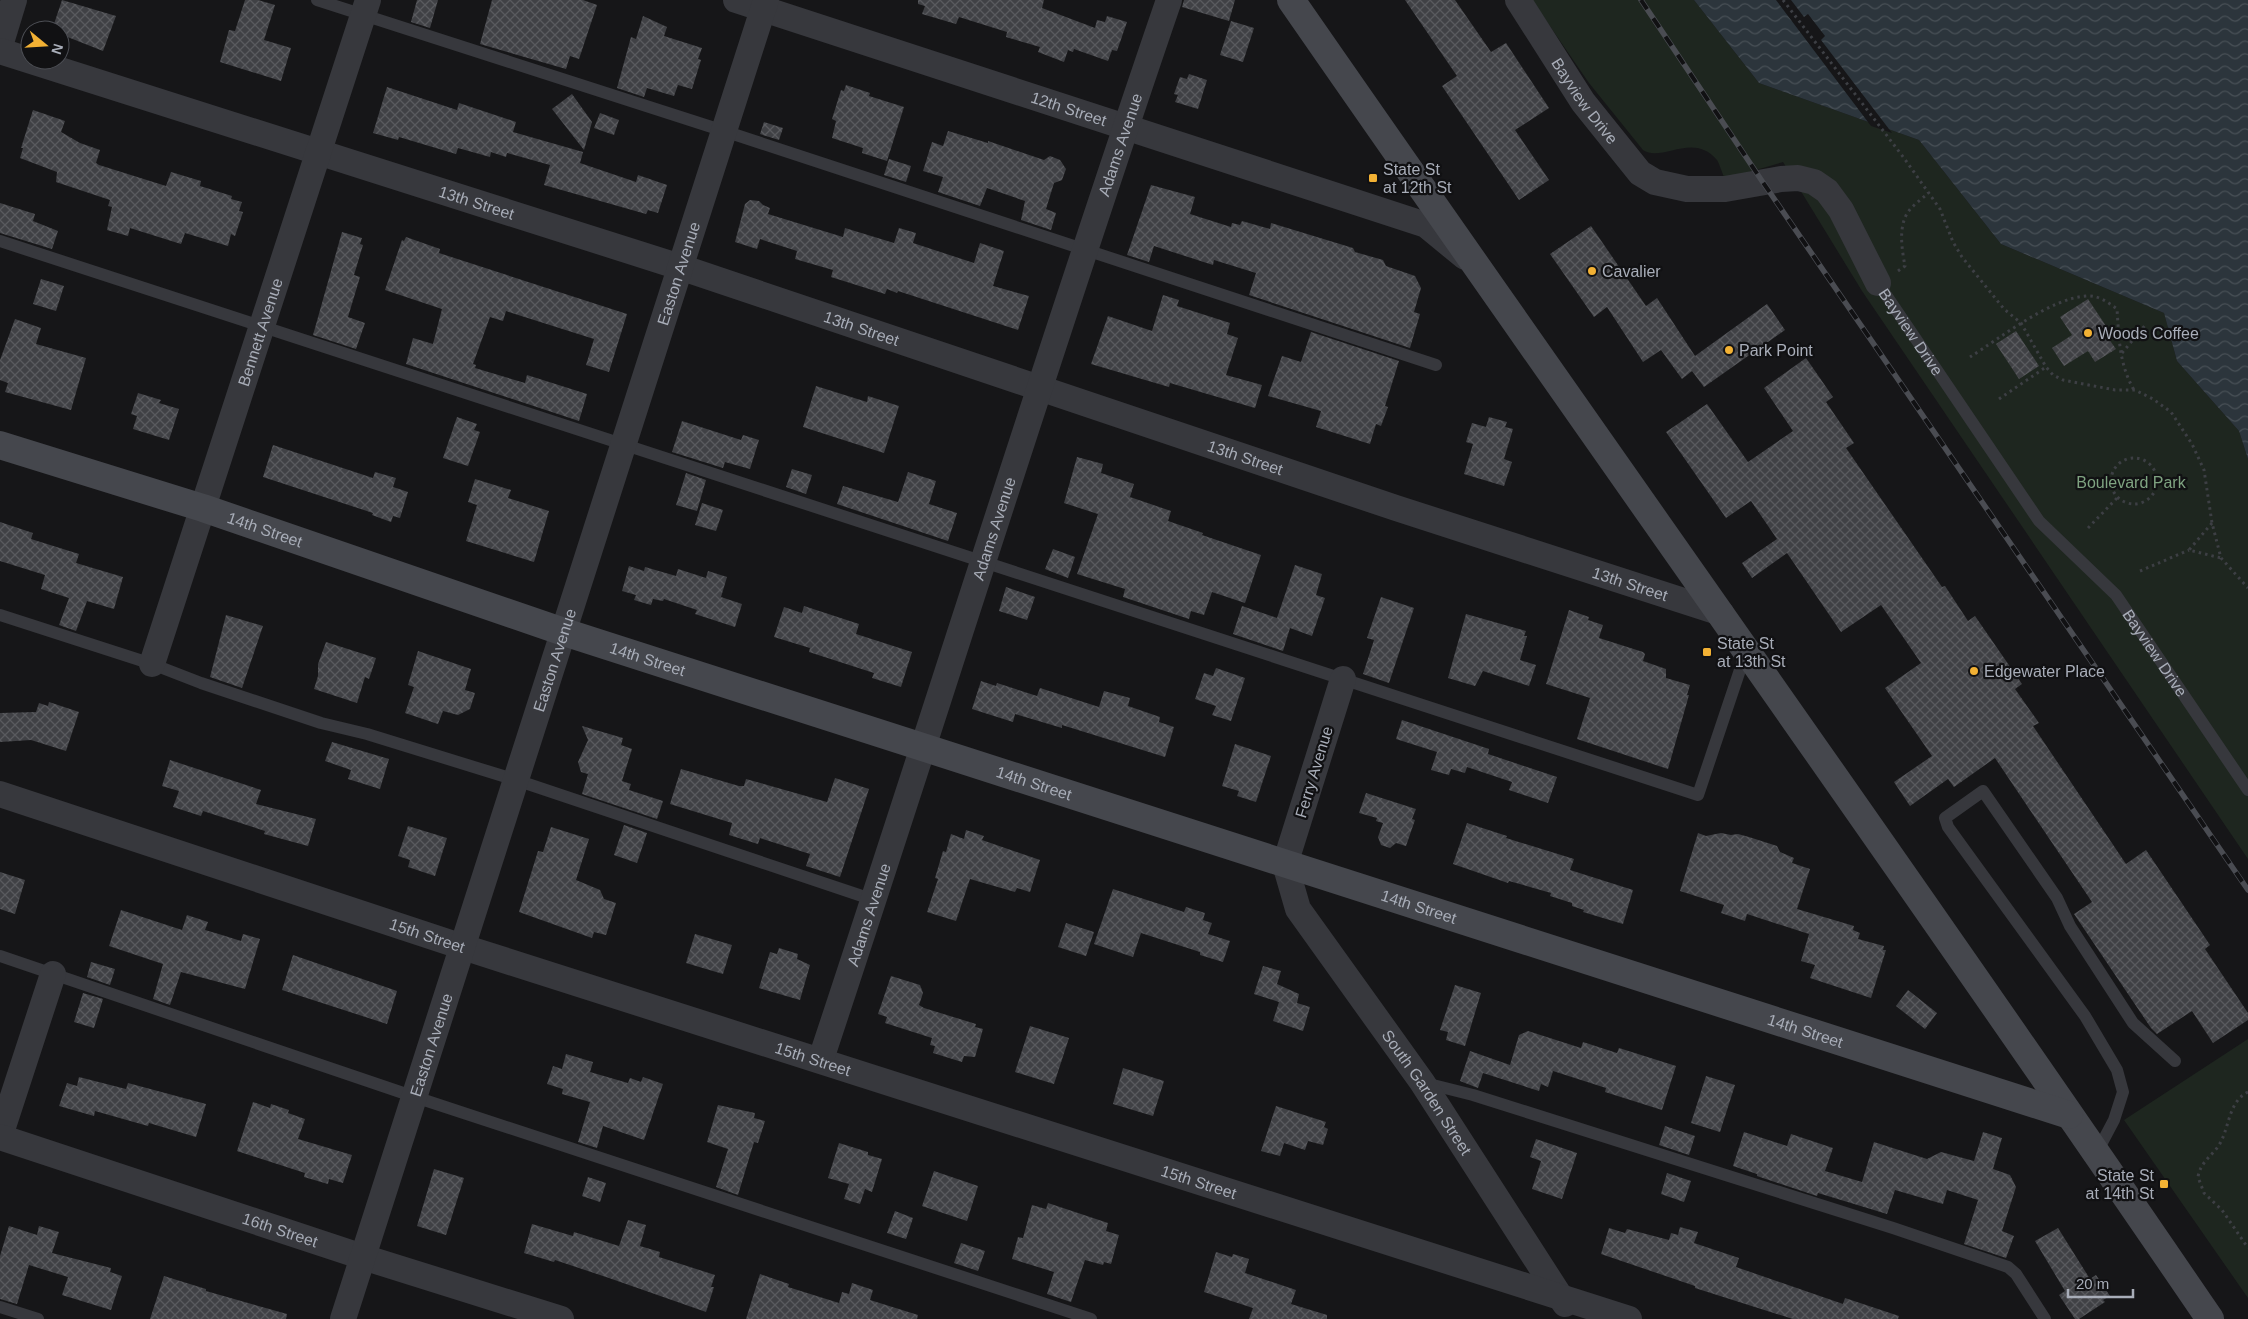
<svg xmlns="http://www.w3.org/2000/svg" width="2248" height="1319" font-family="Arial,sans-serif">
  <style>
    .park { fill: #1e261f }
    .water { fill: url(#water-waves) }
    .pier { fill: #161618 }
    .building { fill: url(#building-cross-hatch) }
    .lines { fill: none; stroke-linecap: round; stroke-linejoin: round }
    .path { stroke: #3d3f44; stroke-width: 3; stroke-dasharray: 2.5 4; stroke-linecap: butt }
    .lane { stroke: #37383d; stroke-width: 12 }
    .street { stroke: #37383d; stroke-width: 26 }
    .secondary { stroke: #45474d; stroke-width: 28 }
    .rail-casing { stroke: #4a4c52; stroke-width: 5.5 }
    .rail { stroke: #111113; stroke-width: 4; stroke-dasharray: 11; stroke-linecap: butt }
    .poi-dot { fill: #f2b134; stroke: #111113; stroke-width: 2 }
    .labels { text-anchor: middle; dominant-baseline: central; stroke-width: 4.5; stroke-linejoin: round; paint-order: stroke }
    .street-label { font-size: 16px; fill: #a8adb8; stroke: #111113 }
    .poi-label { font-size: 16px; fill: #a8adb8; stroke: #111113; text-anchor: start }
    .park-label { font-size: 16px; fill: #7fa381; stroke: #111113 }
  </style>
  <defs>
    <pattern id="water-waves" width="16" height="10" patternUnits="userSpaceOnUse" patternTransform="scale(1.25)"><rect width="16" height="10" fill="#2c353c"/><path d="M0 5q4-4 8 0t8 0" fill="none" stroke="#485056"/></pattern>
    <pattern id="building-cross-hatch" width="8" height="8" patternUnits="userSpaceOnUse" patternTransform="scale(1.25)"><rect width="8" height="8" fill="#404145"/><path d="M0 0l8 8M0 8l8-8" fill="none" stroke="#595a5e"/></pattern>
  </defs>
  <rect width="100%" height="100%" fill="#161618"/>
  <!-- park -->
  <path class="park" d="M1532,0H1694L1759,83L1919,140L2001,244L2164,313L2177,361L2239,431L2248,459V859L1862,291L1783,162L1725,179C1722,173 1720,165 1717,160C1693,131 1662,163 1643,150L1589,83Z
    M2248,1039V1298L2124,1120Z"/>
  <!-- water -->
  <path class="water" d="M1694,0H2248V459L2239,431L2177,361L2164,313L2001,244L1919,140L1759,83Z"/>
  <!-- pier -->
  <path class="pier" d="M1776,0H1791L1804,17L1808,14L1825,36L1821,40L1892,133L1871,126Z"/>
  <!-- building -->
  <path class="building" d="M62,0L116,16L103,51L60,34V30H52Z
    M245,0H258L275,5L264,40L291,48L281,81L220,62L229,30L235,31Z
    M417,0H438L430,28L411,22Z
    M492,0H583L597,5L579,59L570,56L566,69L480,44Z
    M918,0H1044L1042,8L1095,28L1097,20L1105,22L1107,16L1127,22L1117,51L1112,50L1108,61L1074,49L1073,52L1068,50L1064,62L1038,52L1040,47L1006,37L1007,32L959,17L956,24L922,14L925,6L918,4Z
    M1184,0H1235L1229,21L1182,7Z
    M1405,0H1455L1491,52L1506,43L1549,108L1515,130L1549,180L1519,200L1442,86L1457,76Z
    M643,16L667,27L664,36L702,48L698,59L701,60L692,89L678,85L674,96L647,88L644,97L617,88L631,37L636,39Z
    M1231,21L1254,28L1243,62L1220,55Z
    M1189,74L1207,80L1198,109L1175,102L1178,95L1174,94L1180,77L1187,79Z
    M846,85L870,93L869,96L904,107L887,161L862,153L863,148L832,138L836,121L832,119L841,90L844,91Z
    M387,87L457,110L459,103L516,122L513,132L583,152L580,163L636,182L638,175L667,185L658,213L648,210L646,214L544,185L550,165L507,153L506,157L491,152L490,157L458,148L456,154L399,137L398,140L373,133Z
    M572,94L592,122L584,150L552,109Z
    M33,110L65,121L61,132L80,143L100,150L96,163L99,165L166,186L171,172L201,181L200,186L232,196L231,199L242,202L239,211L243,212L235,236L231,234L228,246L185,233L181,244L130,228L128,236L107,230L112,207L108,206L110,200L56,182L57,172L20,158L23,148H21Z
    M600,113L619,120L614,135L594,128Z
    M764,122L783,128L779,140L760,134Z
    M948,131L988,143V141L1044,160L1050,156L1060,160L1066,169L1062,180L1054,183L1046,209L1056,213L1051,230L1021,220L1025,201L987,188L980,206L938,192L943,177L923,171L932,142L943,146Z
    M889,159L911,166L906,182L884,175Z
    M1151,185L1195,197L1190,214L1231,227L1232,223L1240,225L1242,221L1270,229L1271,223L1353,248L1355,252L1383,260L1386,266L1415,276L1421,288L1414,312L1420,314L1410,348L1249,295L1256,273L1214,260L1213,265L1154,246L1149,262L1127,255Z
    M750,200L759,201L763,205L770,208L768,214L843,237L845,228L894,243L899,228L916,233L913,243L974,263L980,243L1004,251L993,286L1029,296L1018,330L898,291L897,293L887,289L885,294L831,277L833,270L795,259L797,251L760,239L757,249L735,242L745,204Z
    M0,203L35,214L33,221L58,231L52,249L0,233Z
    M1591,226L1646,306L1657,298L1695,356L1767,304L1785,330L1704,387L1692,371L1682,379L1661,350L1643,362L1607,307L1594,317L1550,254Z
    M342,232L362,238L360,244L363,245L354,275L360,277L348,317L365,323L356,349L313,335Z
    M406,237L440,249L439,253L627,314L609,372L586,365L594,339L506,311L503,321L490,317L473,364L476,365L475,368L525,383L527,375L587,394L579,421L406,364L413,338L433,344L442,309L385,290L402,240L404,241Z
    M41,279L64,286L56,311L33,304Z
    M1163,295L1179,300L1177,306L1230,323L1227,334L1238,338L1226,375L1262,385L1255,408L1170,383L1169,387L1091,364L1108,316L1152,331Z
    M2088,299L2112,335L2108,338L2116,349L2095,362L2088,351L2064,366L2052,348L2072,335L2060,317Z
    M15,319L41,328L36,344L86,358L71,410L5,392L8,383L0,380V360Z
    M2016,331L2039,366L2019,379L1996,344Z
    M1311,332L1399,361L1385,406L1388,407L1381,426L1376,424L1370,444L1316,427L1321,411L1268,396L1282,356L1301,362Z
    M1806,358L1833,397L1826,402L1854,443L1846,448L1942,587L1945,586L1968,621L1975,616L2022,684L2015,689L2039,723L2033,726L2126,864L2146,850L2210,945L2205,949L2248,1013V1020L2213,1043L2192,1011L2157,1034L2151,1028L2074,914L2092,902L1995,758L1954,787L1948,779L1910,806L1894,782L1932,756L1885,688L1921,663L1881,605L1841,632L1787,553L1752,578L1742,563L1777,539L1751,501L1726,518L1666,432L1707,404L1748,462L1793,431L1764,388Z
    M816,386L867,402L868,396L899,406L884,453L803,427Z
    M138,393L161,400L159,403L179,409L169,440L133,429L137,416L131,414Z
    M457,417L477,424L474,430L480,432L468,466L443,458Z
    M1489,417L1507,422L1505,427L1513,429L1504,459L1512,462L1504,486L1464,474L1473,444L1466,442L1472,423L1486,427Z
    M682,421L741,440L743,435L759,440L750,469L725,462L723,468L672,452Z
    M273,445L373,478L375,472L396,478L393,487L408,492L400,518L393,516L391,522L372,515L373,513L263,477Z
    M1077,457L1103,464L1101,473L1134,484L1130,497L1171,511L1168,521L1203,533L1202,535L1261,555L1245,603L1212,592L1204,615L1191,611L1189,619L1123,597L1125,589L1077,574L1098,514L1064,503Z
    M792,469L812,475L806,494L786,487Z
    M908,472L936,481L929,504L957,513L948,541L837,504L843,486L898,502Z
    M686,473L706,480L697,511L676,505Z
    M475,479L511,490L508,498L549,511L534,562L466,541L477,505L468,502Z
    M702,503L723,510L716,531L695,525Z
    M0,522L33,533L31,539L79,554L76,563L123,577L114,609L87,601L76,631L59,625L69,598L41,589L45,575L0,561Z
    M1053,549L1075,557L1068,578L1045,569Z
    M1295,565L1322,574L1316,595L1325,598L1312,636L1290,628L1283,651L1233,634L1242,606L1277,618Z
    M629,566L644,571L645,567L676,576L678,569L706,578L708,571L727,577L721,597L742,604L735,627L695,614L697,610L664,599L663,601L653,599L651,605L634,600L636,595L622,591Z
    M1006,587L1035,597L1027,620L999,611Z
    M1381,597L1414,608L1389,683L1363,674L1374,640L1367,638Z
    M804,606L859,624L856,634L912,652L901,687L872,678L874,673L809,652L810,648L774,637L784,607L802,613Z
    M1569,610L1589,617L1588,620L1603,625L1599,638L1643,652L1645,654L1643,661L1666,669V678L1690,685L1687,695H1689L1668,769L1577,739L1590,698L1546,684Z
    M1466,614L1526,631L1524,636H1527L1520,660L1536,665L1529,686L1483,671L1475,686L1448,678Z
    M226,615L263,626L242,688L210,677Z
    M326,642L376,658L369,679L365,677L357,703L314,689L318,676V664Z
    M418,651L471,669L465,690L475,693L470,709L458,715L443,711L438,724L405,713L414,687L408,685Z
    M1216,668L1245,678L1231,721L1212,715L1216,706L1195,699L1204,673L1213,676Z
    M981,681L996,686L997,683L1037,696L1040,688L1099,707L1104,691L1130,698L1128,706L1160,717L1159,722L1174,727L1165,757L1062,725V728L1015,714L1013,722L972,709Z
    M49,702L79,712L66,751L31,740L0,742V713L36,712L39,703L48,706Z
    M1402,720L1489,749L1488,754L1557,777L1548,803L1509,790L1512,782L1467,767L1465,773L1451,769L1449,775L1431,770L1437,752L1396,739Z
    M582,726L623,738L621,745L632,749L622,781L631,784L629,790L663,801L657,819L582,794L588,774L581,772L578,762L588,740Z
    M332,742L389,759L380,789L348,779L351,770L325,761Z
    M1235,744L1271,756L1256,802L1237,796L1239,791L1222,786Z
    M170,760L261,790L256,804L316,819L308,846L264,834L265,831L203,811L201,816L173,807L179,791L162,786Z
    M681,769L739,786H744L746,779L827,802L835,778L869,789L840,877L806,866L810,854L760,838L758,844L729,835L732,823L670,804Z
    M1366,793L1416,809L1412,819L1415,820L1406,846L1396,843L1390,848L1381,845L1378,837L1383,823L1376,821L1377,818L1359,813Z
    M1467,823L1507,836L1506,838L1574,859L1570,870L1633,890L1623,924L1583,912L1584,910L1572,906V903L1550,896L1551,893L1509,881L1508,883L1453,864Z
    M624,825L647,833L637,863L614,855Z
    M408,826L447,838L435,876L408,867L410,860L398,856Z
    M551,827L589,839L576,880L600,890L604,899L616,903L606,935L594,932L592,938L519,912L538,851L543,852Z
    M966,830L984,836L982,840L1040,860L1030,892L1017,888L1015,892L970,879L956,921L927,912L938,879L935,878L943,851L946,852L951,834L964,839Z
    M1698,833L1706,836L1721,833L1731,835L1738,834L1749,837L1777,846L1780,852L1794,858L1792,863L1810,869L1797,909L1854,926L1853,930L1860,933L1858,939L1884,946L1883,950H1886L1871,998L1810,978L1815,965L1801,961L1809,934L1747,914L1745,921L1721,913L1724,905L1680,891Z
    M0,872L25,880L15,914L0,909Z
    M1113,889L1184,912L1186,907L1205,913L1203,920L1212,923L1208,934L1230,941L1223,962L1200,955V952L1141,933L1133,957L1094,944Z
    M121,910L182,930L187,915L208,922L205,930L222,935L241,941L243,934L260,939L245,989L181,972L170,1005L153,999L163,964L109,946Z
    M1066,923L1094,932L1086,956L1058,947Z
    M695,934L732,945L723,974L686,963Z
    M779,948L798,954L797,959L810,965L800,1000L759,988L770,952L777,954Z
    M293,955L397,991L387,1024L282,990Z
    M91,962L115,969L110,985L87,977Z
    M1263,966L1281,971L1277,984L1299,994L1297,1003L1310,1007L1303,1031L1273,1021L1279,1002L1254,994Z
    M891,976L920,985L923,993L919,1005L924,1008L976,1024L975,1027L983,1029L975,1057L964,1056L962,1062L933,1053L935,1046L930,1045L932,1038L885,1023L887,1017L878,1014Z
    M1455,985L1481,993L1465,1046L1446,1040L1448,1032L1440,1030Z
    M1908,990L1937,1013L1925,1029L1896,1006Z
    M83,993L103,999L94,1028L74,1022Z
    M1030,1026L1069,1038L1054,1084L1015,1072Z
    M1528,1031L1581,1048L1583,1042L1617,1053L1619,1048L1676,1066L1662,1110L1605,1092L1606,1088L1553,1071L1548,1087L1541,1084L1539,1091L1483,1073L1478,1088L1460,1081L1470,1051L1510,1065L1519,1035Z
    M566,1054L593,1062L590,1072L628,1083L630,1078L641,1082L643,1077L663,1084L644,1140L603,1126L597,1148L578,1142L590,1102L562,1094L563,1089L547,1084L553,1066L562,1069Z
    M1123,1068L1164,1081L1153,1116L1113,1104Z
    M1706,1076L1735,1085L1720,1132L1691,1123Z
    M79,1077L126,1089L128,1083L206,1104L196,1137L149,1123L148,1126L95,1111L94,1116L59,1106L67,1083L77,1086Z
    M253,1102L270,1108L271,1104L289,1110L288,1113L305,1119L298,1139L352,1155L343,1183L329,1179L328,1184L304,1177L305,1173L237,1151Z
    M718,1105L755,1113L754,1118L765,1121L758,1143L754,1142L738,1195L716,1187L728,1149L707,1142Z
    M1276,1106L1326,1122L1324,1127L1328,1129L1323,1145L1308,1141L1305,1150L1284,1143L1280,1156L1261,1151Z
    M1665,1126L1695,1136L1689,1155L1659,1145Z
    M1744,1132L1787,1146L1791,1134L1833,1148L1825,1171L1862,1182L1874,1142L1927,1159L1941,1152L1974,1161L1983,1132L2002,1138L1993,1169L2010,1175L2016,1187L2002,1231L2014,1236L2006,1258L1964,1244L1978,1200L1947,1190L1943,1204L1895,1190L1887,1214L1818,1193L1817,1196L1757,1176V1174L1733,1166Z
    M1536,1139L1577,1153L1562,1199L1532,1189L1541,1161L1530,1157Z
    M839,1143L868,1152V1155L882,1159L872,1192L865,1189L860,1204L844,1199L849,1184L828,1178Z
    M434,1169L464,1178L446,1235L417,1226Z
    M934,1171L978,1186L967,1221L922,1206Z
    M1667,1173L1691,1181L1684,1202L1661,1194Z
    M588,1177L606,1183L600,1202L582,1196Z
    M1048,1203L1108,1223L1106,1231L1119,1235L1111,1264L1104,1262L1103,1265L1085,1260L1071,1302L1047,1294L1054,1272L1012,1259L1018,1237L1023,1238L1032,1205L1046,1209Z
    M895,1211L913,1218L906,1239L887,1233Z
    M628,1220L646,1225L640,1246L660,1252L659,1257L715,1275L711,1287H714L706,1312L609,1278L555,1260L554,1262L524,1253L532,1224L573,1236L574,1232L619,1246Z
    M9,1226L37,1235L39,1226L59,1232L52,1253L111,1268L110,1272L122,1276L111,1310L62,1295L68,1277L29,1265L17,1304L0,1299V1256Z
    M1680,1227L1698,1232L1694,1243L1739,1258L1736,1267L1843,1304L1845,1298L1899,1316L1898,1319H1793L1695,1288V1286L1601,1254L1609,1228L1625,1233L1627,1229L1669,1240L1671,1233L1678,1235Z
    M2058,1228L2090,1279L2096,1275L2110,1296L2103,1300L2105,1302L2079,1319H2075L2059,1295L2065,1291L2035,1241Z
    M961,1243L985,1251L978,1271L954,1263Z
    M1216,1252L1232,1257L1233,1254L1249,1259L1245,1273L1296,1290L1291,1304L1327,1315V1319H1249L1253,1308L1204,1292Z
    M760,1274L789,1284L788,1287L839,1303L842,1292L849,1294L852,1283L873,1290L870,1300L918,1315L917,1319H746Z
    M164,1276L206,1289V1291L287,1314L286,1319H150Z"/>
  <g class="lines">
    <!-- path -->
    <path class="path" d="M1783,0L1904,158L1940,209L1953,242L1962,257L2004,309L2021,323L2046,367L2053,375L2063,380L2115,390H2135L2153,399L2171,412L2192,444L2204,470L2212,523L2221,558L2248,588
      M1898,271L1905,266C1902,250 1898,227 1908,212C1913,205 1922,199 1928,193
      M2122,353L2147,323
      M1970,357C2000,338 2051,298 2086,296C2098,295 2108,302 2117,309C2119,338 2119,364 2134,390
      M1999,399L2046,367
      M2111 481a23 23 0 1 1 46 0a23 23 0 1 1-46 0Z
      M2212,523L2189,550L2221,558
      M2088,528L2118,497
      M2140,571L2189,550
      M2248,1092C2227,1102 2230,1131 2217,1148C2209,1158 2200,1164 2198,1177L2204,1193L2222,1210L2248,1248"/>
    <!-- lane -->
    <g class="lane">
      <path d="M317,0L724,131L1436,365"/>
      <path d="M0,241L1698,795L1746,652"/>
      <path id="s1" d="M1878,283L2039,521L2116,595L2248,790"/>
      <path d="M0,615L152,664L201,683L321,723L367,734L516,780L874,900"/>
      <path d="M0,956L415,1097L1091,1319"/>
      <path d="M1425,1083L1473,1095L1893,1228L2008,1267L2016,1274L2045,1319"/>
      <path d="M2096,1154L2114,1120L2123,1092L2117,1070L2085,1016L1948,827L1945,818L1983,791L2057,898L2070,926L2133,1023L2175,1061"/>
      <path d="M0,1307L38,1319"/>
    </g>
    <!-- street -->
    <g class="street">
      <path id="s2" d="M736,0L1426,225L1465,257"/>
      <path id="s3" d="M1518,0L1583,102L1640,173L1655,182L1687,189H1725L1781,179L1798,178L1814,182L1827,191L1841,210L1878,283"/>
      <path d="M0,46L14,0"/>
      <path id="s4" d="M0,51L680,267L1396,508L1721,613"/>
      <path id="s5" d="M152,664L368,0"/>
      <path id="s6" d="M1343,679L1285,864L1298,909L1422,1082L1565,1304"/>
      <path id="s7" d="M0,794L463,947L1629,1319"/>
      <path id="s8" d="M821,1059C938,707 1048,352 1169,0"/>
      <path d="M0,1136L53,974"/>
      <path id="s9" d="M0,1137L363,1257L561,1319"/>
      <path id="s10" d="M343,1319L766,0"/>
    </g>
    <!-- secondary -->
    <g class="secondary">
      <path d="M1291,0C1596,440 1908,876 2210,1319"/>
      <path id="s11" d="M0,445L203,508L564,632L2069,1115"/>
    </g>
    <defs>
      <path id="rail" d="M1641,0L1762,181L2248,890"/>
    </defs>
    <!-- rail casing -->
    <use href="#rail" class="rail-casing"/>
    <!-- rail -->
    <use href="#rail" class="rail"/>
  </g>
  <!-- markers -->
  <g class="poi-dot">
    <rect x="1368" y="173" width="10" height="10" rx="2.5"/>
    <circle cx="1592" cy="271" r="5"/>
    <circle cx="2088" cy="333" r="5"/>
    <circle cx="1729" cy="350" r="5"/>
    <rect x="1702" y="647" width="10" height="10" rx="2.5"/>
    <circle cx="1974" cy="671" r="5"/>
    <rect x="2159" y="1179" width="10" height="10" rx="2.5"/>
  </g>
  <g class="labels">
    <!-- street labels -->
    <g class="street-label">
      <text stroke="none"><textPath href="#s3" startOffset="121">Bayview Drive</textPath></text>
      <text stroke="none"><textPath href="#s2" startOffset="350">12th Street</textPath></text>
      <text stroke="none"><textPath href="#s8" startOffset="962">Adams Avenue</textPath></text>
      <text stroke="none"><textPath href="#s4" startOffset="500">13th Street</textPath></text>
      <text stroke="none"><textPath href="#s10" startOffset="1098">Easton Avenue</textPath></text>
      <text stroke="none"><textPath href="#s4" startOffset="905">13th Street</textPath></text>
      <text stroke="none"><textPath href="#s5" startOffset="349">Bennett Avenue</textPath></text>
      <text stroke="none"><textPath href="#s1" startOffset="59">Bayview Drive</textPath></text>
      <text stroke="none"><textPath href="#s4" startOffset="1310">13th Street</textPath></text>
      <text stroke="none"><textPath href="#s11" startOffset="278">14th Street</textPath></text>
      <text stroke="none"><textPath href="#s8" startOffset="558">Adams Avenue</textPath></text>
      <text stroke="none"><textPath href="#s4" startOffset="1715">13th Street</textPath></text>
      <text stroke="none"><textPath href="#s1" startOffset="464">Bayview Drive</textPath></text>
      <text stroke="none"><textPath href="#s11" startOffset="682">14th Street</textPath></text>
      <text stroke="none"><textPath href="#s10" startOffset="692">Easton Avenue</textPath></text>
      <text transform="translate(1314 772) rotate(-73)">Ferry Avenue</text>
      <text stroke="none"><textPath href="#s11" startOffset="1088">14th Street</textPath></text>
      <text stroke="none"><textPath href="#s11" startOffset="1492">14th Street</textPath></text>
      <text stroke="none"><textPath href="#s8" startOffset="152">Adams Avenue</textPath></text>
      <text stroke="none"><textPath href="#s7" startOffset="450">15th Street</textPath></text>
      <text stroke="none"><textPath href="#s11" startOffset="1898">14th Street</textPath></text>
      <text stroke="none"><textPath href="#s10" startOffset="288">Easton Avenue</textPath></text>
      <text stroke="none"><textPath href="#s7" startOffset="855">15th Street</textPath></text>
      <text stroke="none"><textPath href="#s6" startOffset="465">South Garden Street</textPath></text>
      <text stroke="none"><textPath href="#s7" startOffset="1260">15th Street</textPath></text>
      <text stroke="none"><textPath href="#s9" startOffset="295">16th Street</textPath></text>
    </g>
    <!-- poi labels -->
    <g class="poi-label">
      <text x="1383" y="169">State St<tspan x="1383" dy="18">at 12th St</tspan></text>
      <text x="1602" y="271">Cavalier</text>
      <text x="2098" y="333">Woods Coffee</text>
      <text x="1739" y="350">Park Point</text>
      <text x="1717" y="643">State St<tspan x="1717" dy="18">at 13th St</tspan></text>
      <text x="1984" y="671">Edgewater Place</text>
      <text x="2154" y="1175" text-anchor="end">State St<tspan x="2154" dy="18">at 14th St</tspan></text>
    </g>
    <!-- park labels -->
    <g class="park-label">
      <text x="2131" y="482">Boulevard Park</text>
    </g>
  </g>
  <!-- north arrow -->
  <g transform="translate(45 45) rotate(108)"><circle r="24" fill="#111113" stroke="#4d4f55"/>
  <path d="M0-4L9 19L0 12L-9 19Z" fill="#f2b134"/>
  <text y="-8" font-size="14" font-weight="bold" text-anchor="middle" fill="#a8adb8">N</text>
  </g>
  <!-- scale -->
  <path d="M2068 1289v8h65v-8" fill="none" stroke="#a8adb8" stroke-width="2.5"/>
  <text x="2076" y="1289" font-size="15" fill="#a8adb8" stroke="#111113" stroke-width="4" paint-order="stroke">20 m</text>
</svg>
